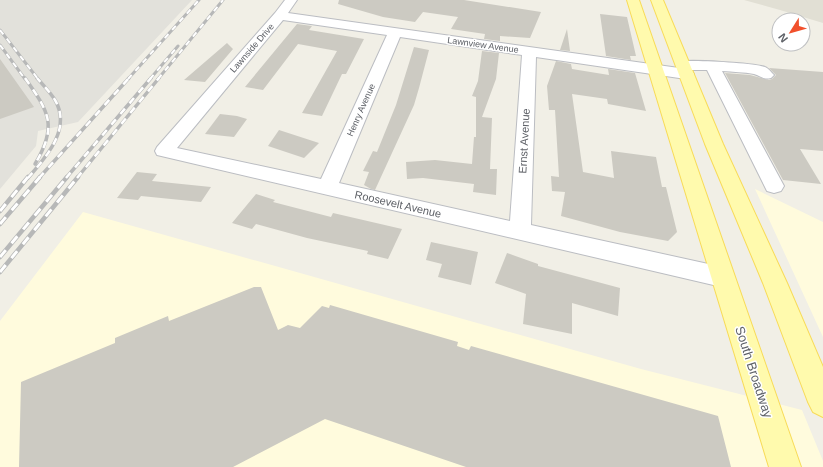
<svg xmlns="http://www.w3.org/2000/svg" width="823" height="467" font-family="Arial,sans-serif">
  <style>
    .commercial { fill: #fffbdd }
    .industrial { fill: #e2e1db }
    .education { fill: #e1dfd4 }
    .building { fill: #cccac2 }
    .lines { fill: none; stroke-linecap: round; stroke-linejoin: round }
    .minor-casing { stroke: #bbbdc2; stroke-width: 2 }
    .major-casing { stroke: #f8db58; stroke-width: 2 }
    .minor { fill: #fff; fill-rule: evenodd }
    .major { fill: #fffaad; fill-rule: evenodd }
    .rail-far2-casing { stroke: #b7b8b8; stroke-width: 3 }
    .rail-far1-casing { stroke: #b7b8b8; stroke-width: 3.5 }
    .rail-casing { stroke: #b7b8b8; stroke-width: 4.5 }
    .rail-far2 { stroke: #fff; stroke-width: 2; stroke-dasharray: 5.5; stroke-linecap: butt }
    .rail-far1 { stroke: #fff; stroke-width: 2.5; stroke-dasharray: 7; stroke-linecap: butt }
    .rail { stroke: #fff; stroke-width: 3; stroke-dasharray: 9; stroke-linecap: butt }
    .labels { text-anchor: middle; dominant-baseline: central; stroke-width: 3; stroke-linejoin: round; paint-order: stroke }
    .far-street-label { font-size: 9px; fill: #5e6167; stroke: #fff }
    .street-label { font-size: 11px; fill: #5e6167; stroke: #fff }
    .near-street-label { font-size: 13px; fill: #5e6167; stroke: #fff }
  </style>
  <rect width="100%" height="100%" fill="#f1efe6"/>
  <!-- commercial -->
  <path class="commercial" d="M755,189L823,222V337Z
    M83,212L641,369L802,410L823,461V467H0V321Z"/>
  <!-- industrial -->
  <path class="industrial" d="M0,0H192L78,122L38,131L36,146L0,189Z"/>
  <!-- education -->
  <path class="education" d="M744,0H823V23L780,10Z"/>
  <!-- building -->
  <path class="building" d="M339,0H464L541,12L530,38L500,36V41L484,39L485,34L451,29L458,17L423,12L415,22L383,17L338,4Z
    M600,14L627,17L636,56H630L631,60L606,56Z
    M297,24L312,26L309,30L364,39L346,74H342L322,116L302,113L337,51L298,44L263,90L245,87Z
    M567,29L570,51L560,50Z
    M227,43L233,49L205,82L184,80Z
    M414,47L429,50L419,88L414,105L375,190L371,189L364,185L369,172L363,171L373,151L377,152L396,105Z
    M482,51L499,53L496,79L482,117L492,118L490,169H497L496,195L473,192L474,184L423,178L407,179L406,162L435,160L472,164L474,137H476V97L472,96L478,81Z
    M0,59L34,107L0,119Z
    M556,61L571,64L572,69L609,75L608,69L635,73L646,111L608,104L607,99L572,94L583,172L614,178L611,151L656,157L662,187H666L677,232L668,241L620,232L561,216L565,192L552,191L551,176L559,177L555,110H549L547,86Z
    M769,68L823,72V151L800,149L821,184L783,180L725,73L750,75L769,80L772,79L776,75Z
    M220,114L237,116L247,119L234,137L205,134Z
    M279,130L319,143L304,158L268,146Z
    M137,172L157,174L152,181L211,187L201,202L141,196L138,200L117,198Z
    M256,194L275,200L273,202L331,217L333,213L402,229L388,259L367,254L368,251L307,238L256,224L252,229L232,223Z
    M431,242L478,252L471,285L438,277L442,264L426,260Z
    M507,253L538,264V266L620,288L618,316L572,303V334L523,324L526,294L495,283Z
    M254,287H261L278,330L288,325L300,328L322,306L329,308L330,305L458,342L457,346L469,350L471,346L718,416L731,467H466L325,419L233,467H19L21,382L115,343V338L168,316L169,321Z"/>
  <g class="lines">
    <defs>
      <path id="minor" d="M285,0H297L288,13L679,68L676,65L678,62C688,59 755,63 765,67C768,68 771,72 774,75L771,78C763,80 761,76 754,74C744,72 733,72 722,71L784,186L781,191L774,193L767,191L707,70H687L691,71L694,74L691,77L686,79L536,57L531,225L722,267L730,270L734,277L730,284L722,287L157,155L155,151L157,147L275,13ZM283,20L387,35L321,179L177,148ZM400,37L522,55L510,221L339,183Z"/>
      <path id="major" d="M627,0H639L801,467H769Z
        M651,0H663L723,144L787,283L823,367V417L813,412L808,402L763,283L705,144Z"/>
    </defs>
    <!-- minor casing -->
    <use href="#minor" class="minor-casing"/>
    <!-- major casing -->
    <use href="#major" class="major-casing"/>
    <!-- minor -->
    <use href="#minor" class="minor"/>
    <!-- major -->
    <use href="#major" class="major"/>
    <defs>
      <path id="rail-far2" d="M0,30L38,79
        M0,45L25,79
        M128,79L199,0
        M150,79L178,46
        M158,79L223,0"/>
      <path id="rail-far1" d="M25,78C49,112 58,126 35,164
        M28,178C46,157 72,129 55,100C50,92 43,85 37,78
        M39,178L129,78
        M66,178L151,78
        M77,178L159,78"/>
      <path id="rail" d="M0,211L28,177
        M0,224L40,177
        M0,257L67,177
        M0,272L78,177"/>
    </defs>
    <!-- rail-far2 casing -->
    <use href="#rail-far2" class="rail-far2-casing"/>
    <!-- rail-far1 casing -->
    <use href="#rail-far1" class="rail-far1-casing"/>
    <!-- rail casing -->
    <use href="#rail" class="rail-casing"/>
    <!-- rail-far2 -->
    <use href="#rail-far2" class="rail-far2"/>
    <!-- rail-far1 -->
    <use href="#rail-far1" class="rail-far1"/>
    <!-- rail -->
    <use href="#rail" class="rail"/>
  </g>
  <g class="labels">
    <!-- far-street labels -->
    <g class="far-street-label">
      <text transform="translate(483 45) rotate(8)">Lawnview Avenue</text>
      <text transform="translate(252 48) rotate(-49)">Lawnside Drive</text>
      <text transform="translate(361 110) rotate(-66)">Henry Avenue</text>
    </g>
    <!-- street labels -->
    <g class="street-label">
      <text transform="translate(524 141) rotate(-87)">Ernst Avenue</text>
      <text transform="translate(398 204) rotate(13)">Roosevelt Avenue</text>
    </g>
    <!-- near-street labels -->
    <g class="near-street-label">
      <text transform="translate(754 372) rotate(72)">South Broadway</text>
    </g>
  </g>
  <!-- north arrow -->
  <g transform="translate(791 32) rotate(233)"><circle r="19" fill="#ffffff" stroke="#bfc0c2"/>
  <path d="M0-3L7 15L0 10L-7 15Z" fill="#f1502c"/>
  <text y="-6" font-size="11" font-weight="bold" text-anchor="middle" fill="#5e6167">N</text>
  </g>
</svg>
